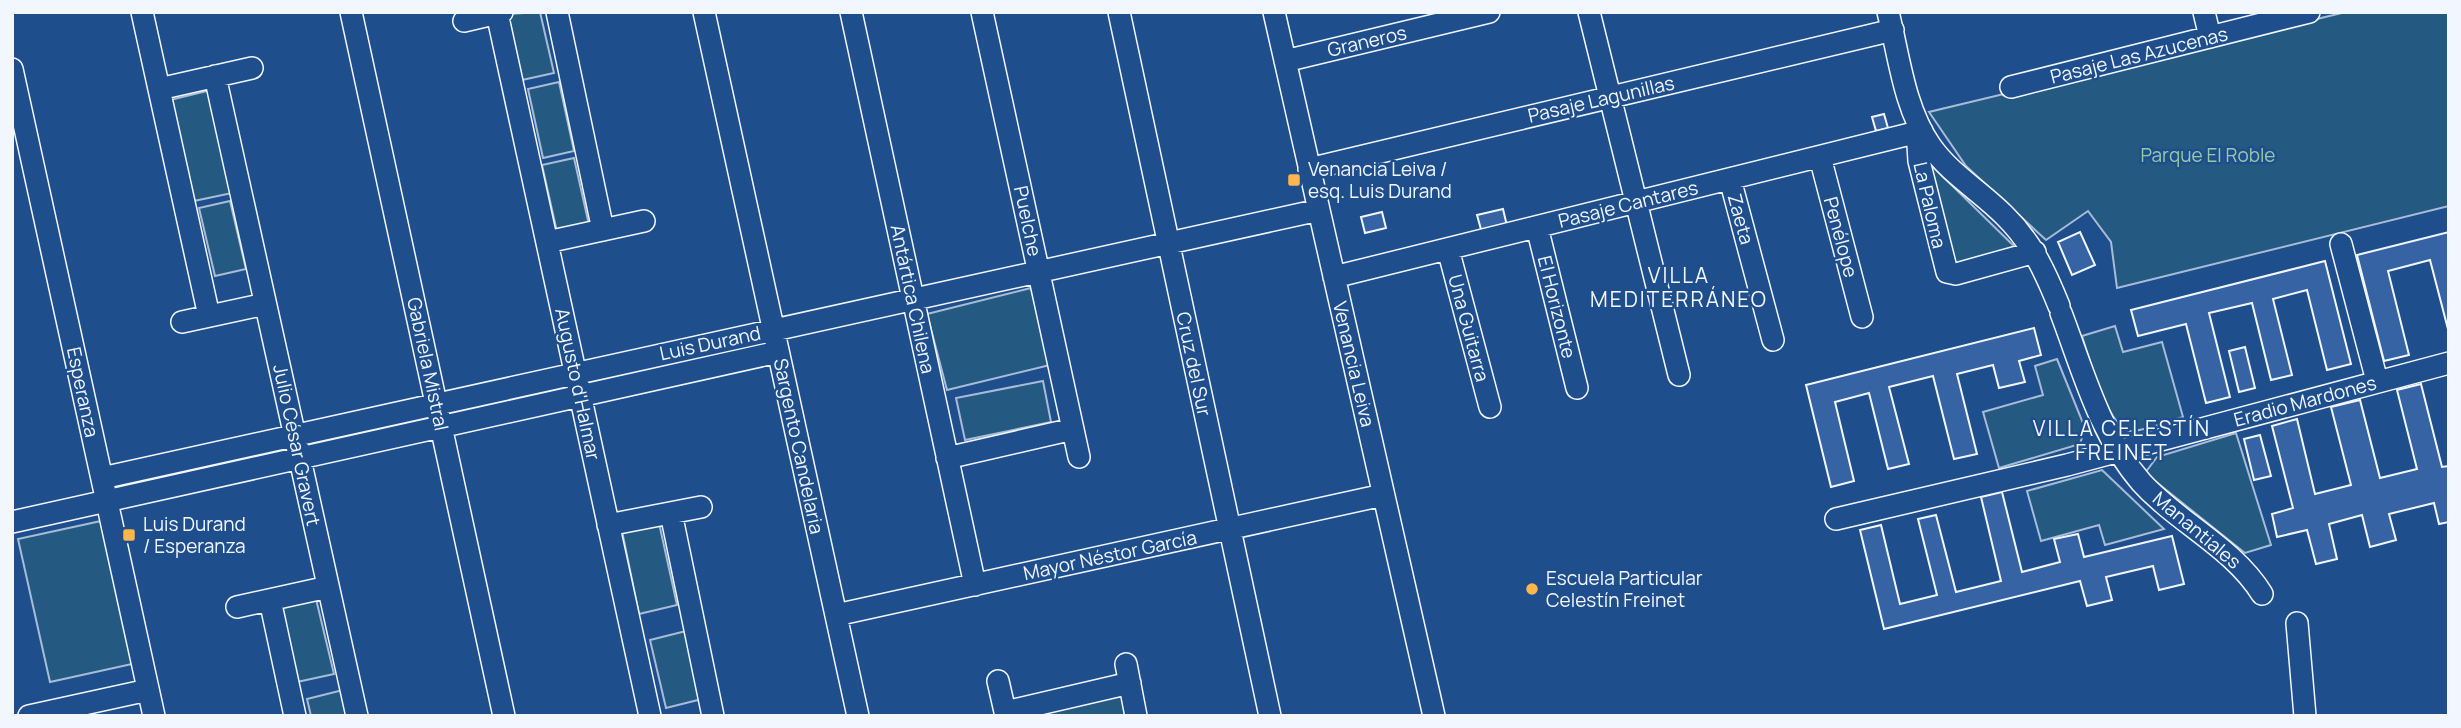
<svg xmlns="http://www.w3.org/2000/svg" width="2461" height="728" font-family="Manrope,sans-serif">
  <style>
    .green { fill: #245a82; stroke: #a8bbd7; stroke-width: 2 }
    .building { fill: #3563a3; stroke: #f2f6ff; stroke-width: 2 }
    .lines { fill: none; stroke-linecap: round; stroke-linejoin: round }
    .minor-casing { stroke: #f2f6ff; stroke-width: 24 }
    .minor { stroke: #1f4e8c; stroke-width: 21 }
    .poi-dot { fill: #ffb74d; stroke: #1f4e8c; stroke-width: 2.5 }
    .labels { text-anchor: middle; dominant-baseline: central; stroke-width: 5; stroke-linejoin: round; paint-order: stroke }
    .street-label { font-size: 19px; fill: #f2f6ff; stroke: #1f4e8c }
    .park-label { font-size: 19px; fill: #97c8a6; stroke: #1f4e8c }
    .poi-label { font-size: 19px; fill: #f2f6ff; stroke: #1f4e8c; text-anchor: start }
    .neighbourhood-label { font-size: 21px; letter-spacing: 2px; fill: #f2f6ff; stroke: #1f4e8c }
  </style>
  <rect width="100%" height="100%" fill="#1f4e8c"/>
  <!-- green -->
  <path class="green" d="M540,12L554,73L522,80L508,14Z
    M2346,12H2449V206L2117,288L2111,242L2088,211L2046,240L1966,166L1929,112Z
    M559,82L574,151L543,158L528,89Z
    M211,90L237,192L189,202L170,100Z
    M574,158L589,225L557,232L542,165Z
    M1925,159L2019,251L1951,270Z
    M230,201L246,269L215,276L199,208Z
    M1031,288L1050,365L947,390L927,314Z
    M2115,326L2123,352L2162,342L2183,417C2170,421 2142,432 2130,431C2109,430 2088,355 2082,336Z
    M2057,359L2085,428L2080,444L1999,468L1983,412L2043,395L2035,366Z
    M1043,381L1051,422L965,440L956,398Z
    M2236,433L2271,545L2245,553L2145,473L2157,457Z
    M2102,470L2164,529L2105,545L2099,525L2041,541L2027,491Z
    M101,521L132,664L50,682L18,539Z
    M659,523L677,605L639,614L622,531Z
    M316,599L334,674L297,682L281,608Z
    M686,631L702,699L666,708L650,640Z
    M343,690L349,716H311L307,699Z
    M1124,695L1128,716H1039V713Z"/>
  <!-- building -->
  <path class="building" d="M1884,114L1888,128L1876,131L1872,117Z
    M1503,209L1507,226L1482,233L1477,215Z
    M1382,212L1386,228L1365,233L1361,217Z
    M2080,232L2095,265L2072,275L2058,242Z
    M2449,232V333L2430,260L2388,271L2409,355L2384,361L2357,255Z
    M2325,261L2351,364L2327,370L2307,290L2273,299L2292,375L2271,380L2252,303L2209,313L2230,397L2206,403L2186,324L2138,336L2131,310Z
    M2034,328L2041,355L2019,361L2025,382L1999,388L1993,365L1957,374L1977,454L1954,459L1933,376L1889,387L1909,464L1888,469L1869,393L1835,402L1854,481L1831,487L1806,385Z
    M2245,347L2255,388L2239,392L2229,351Z
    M2421,384L2442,467L2449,466V522L2439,524L2434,503L2389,514L2396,540L2370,547L2362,515L2329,524L2337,559L2316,564L2307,530L2277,537L2272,514L2293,508L2272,426L2297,419L2315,494L2351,485L2331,407L2360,400L2380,478L2417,469L2397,390Z
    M2260,435L2271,476L2254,480L2244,439Z
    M2002,492L2022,572L2060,562L2054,539L2078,534L2084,557L2172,536L2184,584L2159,590L2153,566L2106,577L2112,600L2087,606L2080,581L1884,629L1860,530L1881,525L1900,604L1937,595L1918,519L1936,515L1956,592L2001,581L1981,497Z"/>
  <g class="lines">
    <defs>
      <path id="minor" d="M142,12L209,316
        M351,12L504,716
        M557,12L603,230
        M704,12L858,716
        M851,12L975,585
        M982,12L1079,457
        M1119,12L1270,716
        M1274,12L1434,716
        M1589,12L1679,375
        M1888,12C1899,56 1904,107 1930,145C1949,173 1980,191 2004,215C2031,241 2045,271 2059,306
        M2204,12L2210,37
        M497,13L650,716
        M464,21L502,12
        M1285,61L1489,12
        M12,69L154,716
        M215,76L357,716
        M2011,87L2309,12
        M159,89L252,68
        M1922,131L1918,145L1919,161L1947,272L1956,274L2035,252
        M1820,157L1862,317
        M1309,169L1893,30
        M1730,179L1773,340
        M1537,227L1577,388
        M547,242L644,221
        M2341,244L2377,381
        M1448,249L1490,407
        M1334,277L1922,131
        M2061,313C2083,371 2100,435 2141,482C2178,523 2233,547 2262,594
        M182,322L265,304
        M947,458L1073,429
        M102,478L1319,210
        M671,513L713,716
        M1836,519L2067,465L2449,363
        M12,522L778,352
        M608,525L701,507
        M270,600L295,716
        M237,607L328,587
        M836,615L1383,495
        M2297,623L2305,716
        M1126,664L1136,716
        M998,681L1006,716
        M1005,712L1130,683
        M29,716L148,690"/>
    </defs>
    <!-- minor casing -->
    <use href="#minor" class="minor-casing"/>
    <!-- minor -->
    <use href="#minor" class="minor"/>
  </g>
  <!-- markers -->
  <g class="poi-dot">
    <rect x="1287" y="173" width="14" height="14" rx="3.5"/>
    <rect x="122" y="528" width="14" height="14" rx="3.5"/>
    <circle cx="1532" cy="589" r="7"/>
  </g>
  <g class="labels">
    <!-- street labels -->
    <g class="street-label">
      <text transform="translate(1367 41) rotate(-13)">Graneros</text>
      <text transform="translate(2139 55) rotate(-14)">Pasaje Las Azucenas</text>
      <text transform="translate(1601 99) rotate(-13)">Pasaje Lagunillas</text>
      <text transform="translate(1628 204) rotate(-14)">Pasaje Cantares</text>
      <text transform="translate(1930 205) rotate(77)">La Paloma</text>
      <text transform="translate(1741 219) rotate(75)">Zaeta</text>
      <text transform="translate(1028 221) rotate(78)">Puelche</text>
      <text transform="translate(1841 237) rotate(75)">Penélope</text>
      <text transform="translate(913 299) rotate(78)">Antártica Chilena</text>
      <text transform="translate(1557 307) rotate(76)">El Horizonte</text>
      <text transform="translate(1469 328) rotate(75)">Una Guitarra</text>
      <text transform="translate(710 343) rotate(-12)">Luis Durand</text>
      <text transform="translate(428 364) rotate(78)">Gabriela Mistral</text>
      <text transform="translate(1194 364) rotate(78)">Cruz del Sur</text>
      <text transform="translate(1354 364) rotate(77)">Venancia Leiva</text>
      <text transform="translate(578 384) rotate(78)">Augusto d'Halmar</text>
      <text transform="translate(83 392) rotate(78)">Esperanza</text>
      <text transform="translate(2305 401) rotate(-15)">Eradio Mardones</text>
      <text transform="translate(297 445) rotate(78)">Julio César Gravert</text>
      <text transform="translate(799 446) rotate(78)">Sargento Candelaria</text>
      <text transform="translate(2197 530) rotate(40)">Manantiales</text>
      <text transform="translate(1110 555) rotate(-12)">Mayor Néstor García</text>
    </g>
    <!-- park labels -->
    <g class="park-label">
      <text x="2208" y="155">Parque El Roble</text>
    </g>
    <!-- poi labels -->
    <g class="poi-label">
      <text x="1308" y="169">Venancia Leiva /<tspan x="1308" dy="22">esq. Luis Durand</tspan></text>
      <text x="143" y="524">Luis Durand<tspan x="143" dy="22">/ Esperanza</tspan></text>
      <text x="1546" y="578">Escuela Particular<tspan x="1546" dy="22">Celestín Freinet</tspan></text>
    </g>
    <!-- neighbourhood labels -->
    <g class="neighbourhood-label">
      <text x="1679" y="275">VILLA<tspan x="1679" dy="24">MEDITERRÁNEO</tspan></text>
      <text x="2122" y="428">VILLA CELESTÍN<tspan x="2122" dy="24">FREINET</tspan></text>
    </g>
  </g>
  <!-- border -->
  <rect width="2461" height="728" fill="none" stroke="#f2f6ff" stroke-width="28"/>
</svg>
